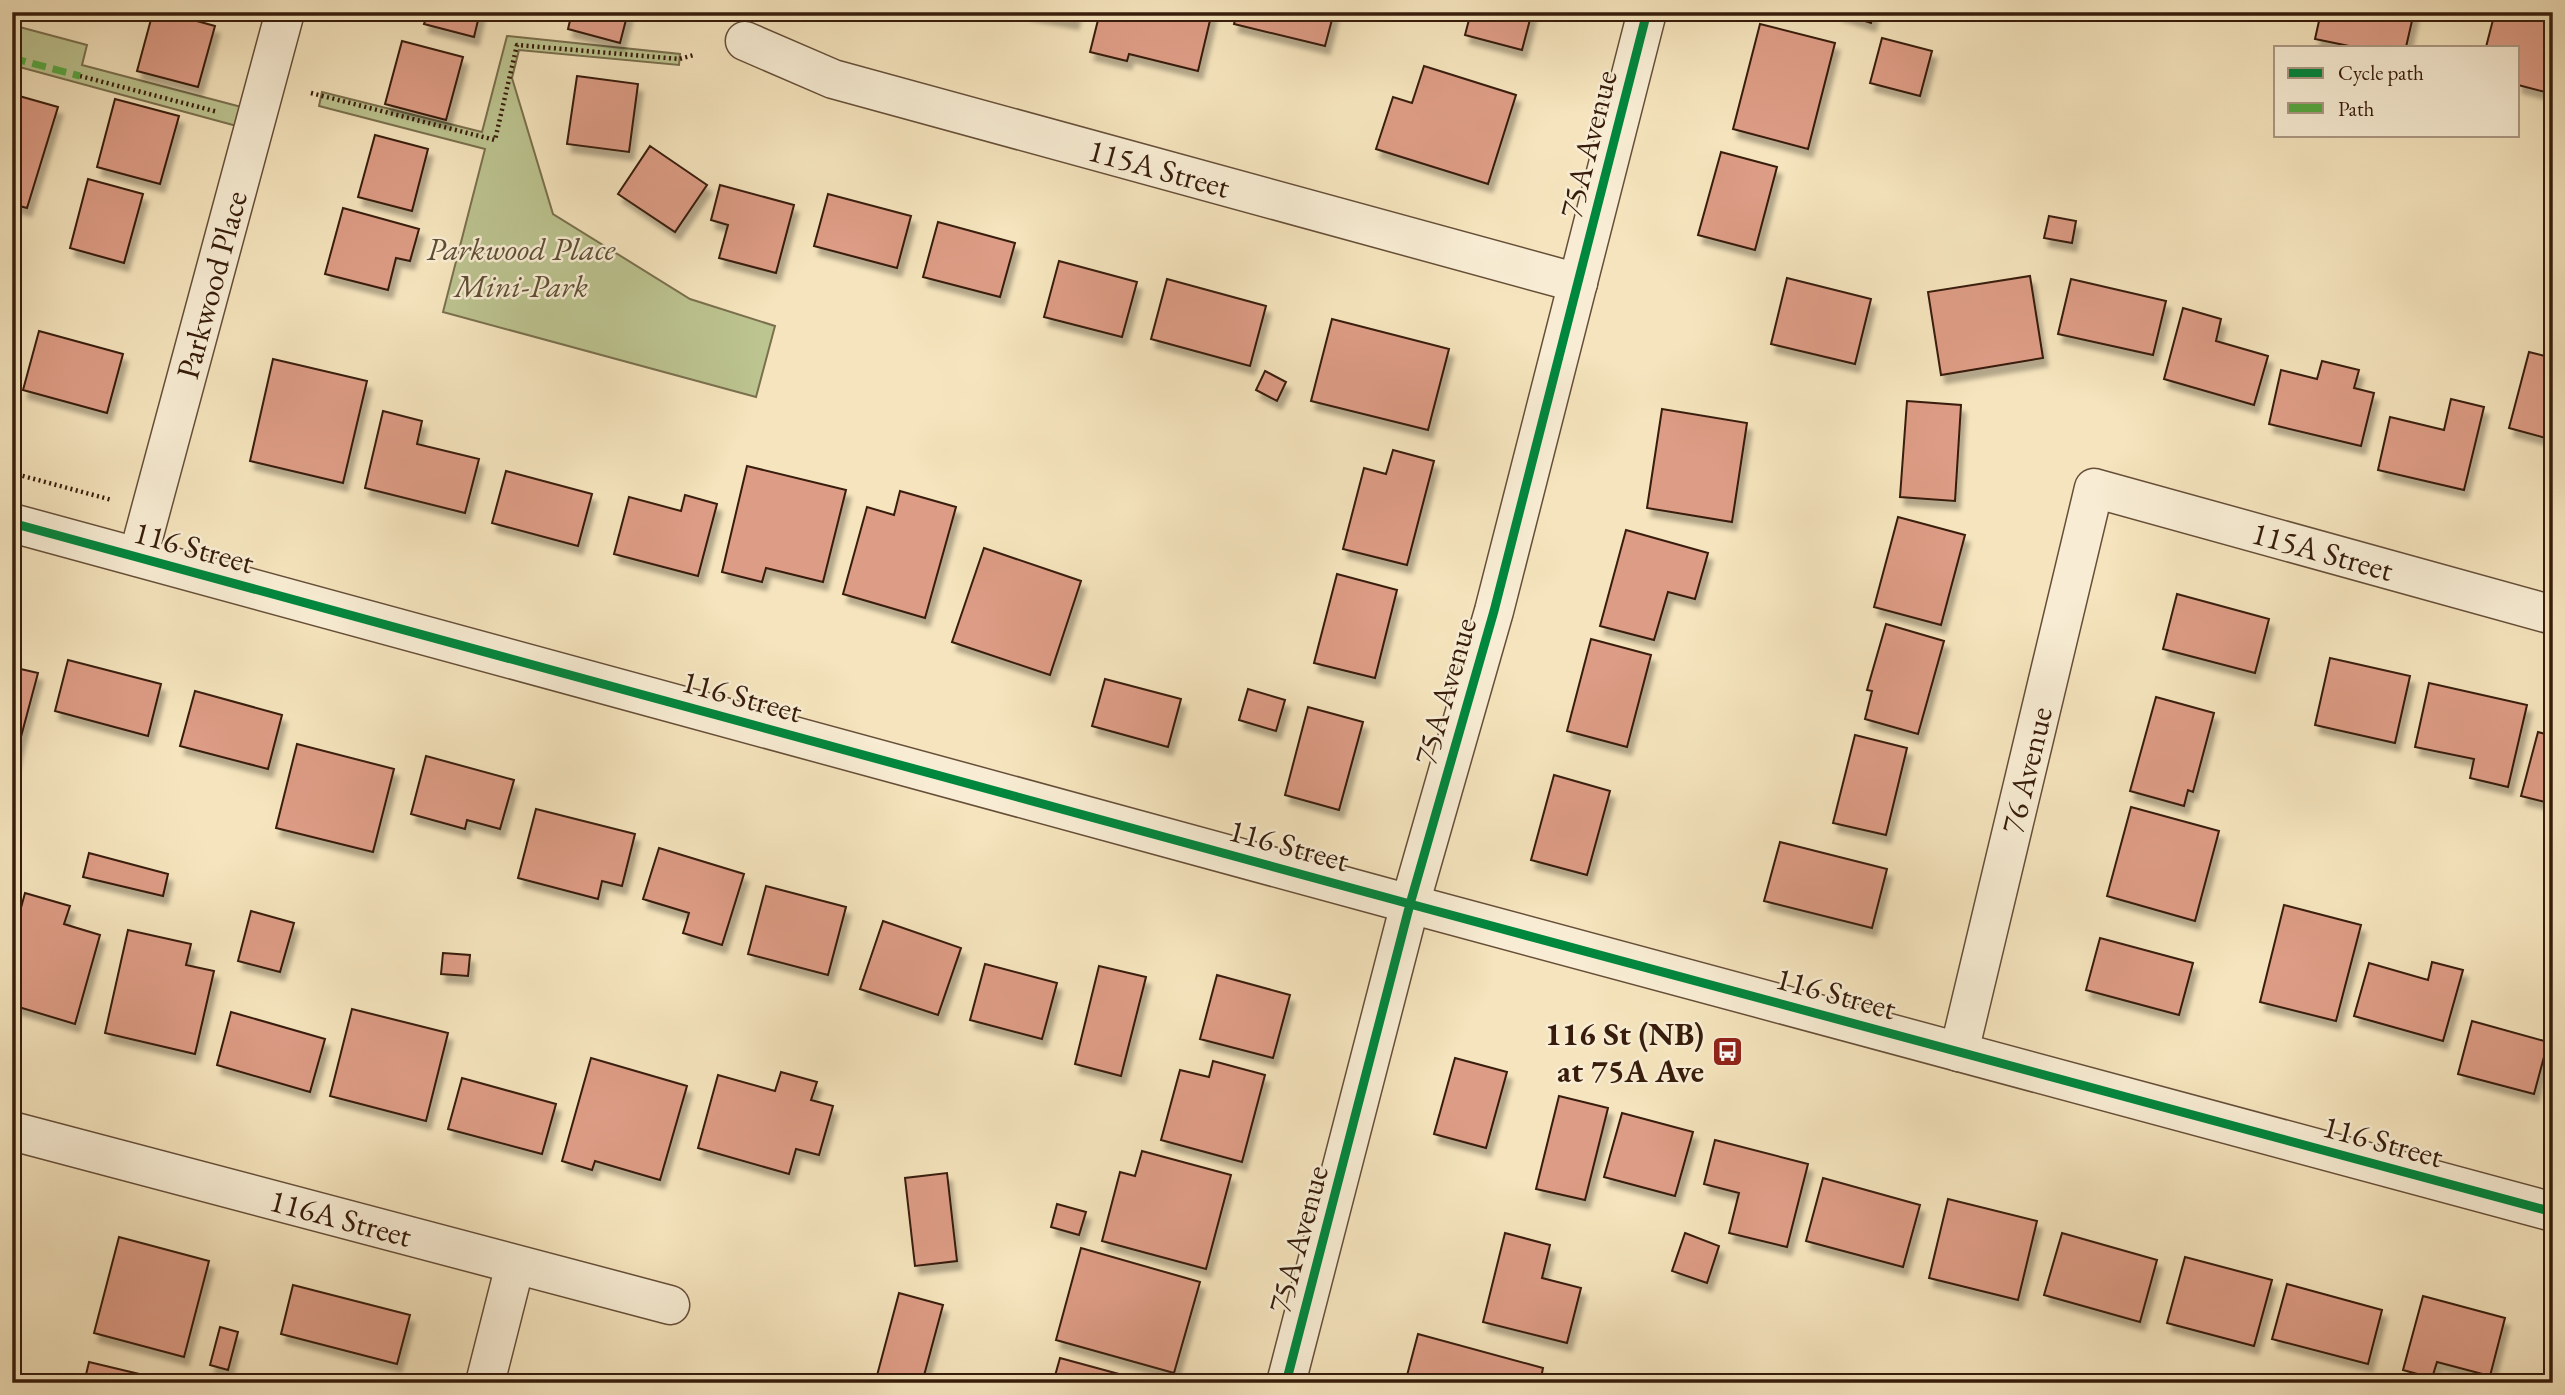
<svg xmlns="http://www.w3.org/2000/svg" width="2565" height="1395" font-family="'EB Garamond',serif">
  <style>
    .green { fill: #bcc490; stroke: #7a704e; stroke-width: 2 }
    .building { fill: #dd9c85; stroke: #371c0b; stroke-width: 2; filter: url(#shadow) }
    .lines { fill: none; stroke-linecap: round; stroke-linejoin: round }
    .minor-casing { stroke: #664e38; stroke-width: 41 }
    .path { stroke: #371c0b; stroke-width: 4.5; stroke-dasharray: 2 3.5; stroke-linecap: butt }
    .minor { stroke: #f8edd4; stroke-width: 38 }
    .quiet { stroke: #55a941; stroke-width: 7; stroke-dasharray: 14 7; stroke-linecap: butt }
    .cycleway-casing { stroke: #f8edd4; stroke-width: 13 }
    .cycleway { stroke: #00873e; stroke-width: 9 }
    .labels { text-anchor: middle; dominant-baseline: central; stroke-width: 5; stroke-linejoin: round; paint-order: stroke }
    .street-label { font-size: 32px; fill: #371c0b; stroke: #f8edd4 }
    .park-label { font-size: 32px; font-style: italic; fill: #5f4e33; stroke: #f8edd4 }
    .poi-label { font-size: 32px; font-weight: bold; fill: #371c0b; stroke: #f8edd4; text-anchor: end }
  </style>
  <defs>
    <filter id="shadow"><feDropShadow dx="4.5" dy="8" stdDeviation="2" flood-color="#0004"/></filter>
  </defs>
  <rect width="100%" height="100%" fill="#f5e4bd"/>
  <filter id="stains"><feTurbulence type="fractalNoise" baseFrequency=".00286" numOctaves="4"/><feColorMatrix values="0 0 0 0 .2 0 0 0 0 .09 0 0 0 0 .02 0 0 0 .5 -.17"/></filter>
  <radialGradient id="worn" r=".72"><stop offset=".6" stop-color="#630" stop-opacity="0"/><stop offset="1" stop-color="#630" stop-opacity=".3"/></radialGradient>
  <!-- green -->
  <path class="green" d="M12,25L87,45L82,65L249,109L244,128L12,65Z
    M507,36L680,54L679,65L519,50L512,78L553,214L690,299L775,326L756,397L443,312L485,149L319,106L322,92L482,132Z"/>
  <!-- building -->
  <path class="building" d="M153,12H164L215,26L198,87L137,71Z
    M428,12H480L474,37L424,24Z
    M572,12H628L620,43L568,29Z
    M1026,12H1076L1074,21Z
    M1100,12H1212L1198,71L1129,54L1127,61L1090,52Z
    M1237,12H1334L1325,46L1234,24Z
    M1471,12H1532L1522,50L1465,35Z
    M1837,12H1874L1871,23Z
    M2321,12H2414L2406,47H2354L2315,39Z
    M2495,12H2553V94L2518,85V47H2486Z
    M1760,24L1835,43L1808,149L1733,129Z
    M1882,38L1932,51L1920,96L1870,83Z
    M402,41L463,57L446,120L385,104Z
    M1424,66L1516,95L1488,184L1376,149L1393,97L1412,103Z
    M577,76L638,84L629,152L567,144Z
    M12,94L58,107L27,208L12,204Z
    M115,99L179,116L160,184L97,167Z
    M375,135L428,149L412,211L358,197Z
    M650,146L707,185L675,232L618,194Z
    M1721,152L1777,167L1755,250L1698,235Z
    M88,179L143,194L124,263L70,248Z
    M720,185L794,205L776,273L719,258L728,225L711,220Z
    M828,194L911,216L897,268L814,246Z
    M343,208L419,229L410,261L396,258L388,290L325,274Z
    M2049,216L2076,221L2072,243L2044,238Z
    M938,222L1015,243L1000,297L923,277Z
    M1059,261L1137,282L1122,337L1044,317Z
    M2030,276L2043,358L1941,375L1928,292Z
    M1787,278L1871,299L1855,364L1771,344Z
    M1167,279L1266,306L1250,366L1151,339Z
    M2071,279L2166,301L2153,355L2058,334Z
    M2183,308L2221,319L2216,341L2268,356L2254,405L2164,379Z
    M1332,319L1449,349L1428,430L1311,401Z
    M39,331L123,354L107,413L23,390Z
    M2529,352L2553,358V440L2509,428Z
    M273,359L367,381L343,483L250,461Z
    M2322,361L2359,370L2354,388L2374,393L2361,446L2269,424L2281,370L2317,379Z
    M1265,371L1286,382L1277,401L1256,390Z
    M2451,399L2484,407L2464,490L2378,470L2390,417L2444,430Z
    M1907,401L1961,405L1955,501L1900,497Z
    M1662,409L1747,423L1732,522L1647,508Z
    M383,411L422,421L417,444L479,459L465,513L365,488Z
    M1393,450L1434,461L1407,565L1343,549L1364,468L1386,474Z
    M747,466L846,490L823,582L766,568L762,582L722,572Z
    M506,471L592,494L578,546L492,523Z
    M900,491L956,507L925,618L843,594L867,507L894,515Z
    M685,495L717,504L698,576L614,554L629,497L681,511Z
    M1898,517L1965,535L1941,625L1874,607Z
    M1626,530L1708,553L1695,599L1668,592L1654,640L1600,626Z
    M984,548L1081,581L1050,675L952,642Z
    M1337,574L1397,590L1375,678L1314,663Z
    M2177,594L2269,619L2255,673L2163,649Z
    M1886,624L1944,641L1918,734L1865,719L1872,691L1867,690Z
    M1591,639L1651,655L1627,747L1567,731Z
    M2330,658L2410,676L2395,743L2315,725Z
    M68,660L161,684L148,736L55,711Z
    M12,667L38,673L14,763L12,762Z
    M1105,679L1181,699L1168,747L1092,726Z
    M2429,683L2527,705L2508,787L2470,778L2474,759L2415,747Z
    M1248,689L1285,700L1276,731L1239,720Z
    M195,691L282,715L268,769L180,746Z
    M2156,697L2214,713L2193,792L2188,790L2184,806L2130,791Z
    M1308,707L1363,722L1339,810L1285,795Z
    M2538,732L2553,736V804L2521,796Z
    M1855,735L1907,748L1886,835L1833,823Z
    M297,744L394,769L373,852L276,828Z
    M426,756L514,780L500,829L467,820L465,829L411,814Z
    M1554,775L1610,791L1587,875L1531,860Z
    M2131,807L2219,831L2195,921L2107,896Z
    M536,809L635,834L622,886L602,881L598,899L518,878Z
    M1780,842L1887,869L1872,928L1764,901Z
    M659,848L744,874L722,945L683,933L689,913L643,899Z
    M89,853L168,874L163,896L83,877Z
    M766,886L846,907L828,975L748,954Z
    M25,893L70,906L64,924L100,935L75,1024L12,1005V913L19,915Z
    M2284,905L2361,925L2336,1021L2260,1002Z
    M251,911L294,923L280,972L238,961Z
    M883,921L961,948L938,1015L860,989Z
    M128,930L191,944L186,965L214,971L195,1054L105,1033Z
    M2100,938L2193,963L2179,1015L2086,990Z
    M443,953L470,955L468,976L441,974Z
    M2432,962L2463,970L2443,1041L2354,1016L2369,963L2428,980Z
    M985,964L1057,983L1042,1039L970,1020Z
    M1099,966L1146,977L1121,1076L1075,1064Z
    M1217,975L1290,995L1273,1058L1200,1039Z
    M352,1009L448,1033L426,1121L330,1096Z
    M231,1012L325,1039L310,1092L217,1065Z
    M2472,1021L2548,1042L2534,1094L2458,1074Z
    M591,1058L687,1086L660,1180L595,1161L592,1170L562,1161Z
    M1455,1058L1507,1072L1486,1148L1434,1134Z
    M1213,1061L1265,1075L1242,1162L1161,1140L1180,1070L1209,1077Z
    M781,1072L817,1082L811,1100L833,1106L819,1155L796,1149L789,1174L698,1148L718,1075L775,1091Z
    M462,1078L556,1104L542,1154L448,1129Z
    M1559,1096L1608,1108L1585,1200L1536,1189Z
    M1622,1113L1693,1132L1675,1196L1604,1177Z
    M1715,1140L1808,1164L1787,1247L1729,1233L1739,1193L1704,1184Z
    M1142,1151L1231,1175L1206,1269L1102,1241L1120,1172L1135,1176Z
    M947,1173L957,1261L915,1266L905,1178Z
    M1823,1178L1920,1205L1903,1267L1806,1241Z
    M1948,1199L2037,1221L2018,1300L1929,1278Z
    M1057,1204L1086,1212L1079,1235L1051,1227Z
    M1505,1233L1550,1245L1542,1278L1581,1288L1567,1343L1483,1322Z
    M1685,1233L1719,1246L1707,1283L1672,1271Z
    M2062,1233L2157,1260L2140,1322L2044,1295Z
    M119,1237L209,1261L184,1357L94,1333Z
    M1081,1248L1200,1282L1174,1373L1056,1340Z
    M2185,1257L2272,1280L2254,1346L2167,1323Z
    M2287,1284L2382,1310L2368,1364L2272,1339Z
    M293,1285L410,1315L397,1364L281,1334Z
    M899,1293L943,1305L922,1383H875Z
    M2423,1296L2505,1318L2490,1376L2437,1362L2432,1378L2403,1370Z
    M220,1327L238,1332L228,1370L210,1365Z
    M1418,1334L1543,1368L1540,1383H1405Z
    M1060,1358L1152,1383H1053Z
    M89,1362L177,1383H84Z"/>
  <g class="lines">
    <defs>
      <g id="minor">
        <path id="s1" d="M745,41L833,79L1578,283"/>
        <path d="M12,523L1410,904L2553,1212"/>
        <path id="s2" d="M138,557L285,12"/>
        <path id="s3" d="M1959,1052L2094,488L2553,615"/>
        <path id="s4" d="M12,1131L670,1305"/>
        <path d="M485,1383L515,1265"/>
        <path d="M1286,1383L1410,904L1494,611L1647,12"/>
      </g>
    </defs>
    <!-- minor casing -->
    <use href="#minor" class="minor-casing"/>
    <!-- path -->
    <path class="path" d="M80,76L218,112
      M311,93L495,140L517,45L679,59L694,55
      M12,473L112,500"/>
    <!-- minor -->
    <use href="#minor" class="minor"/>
    <!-- quiet -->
    <path class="quiet" d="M12,58L80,76"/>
    <defs>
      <path id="cycleway" d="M12,523L1410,904L2553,1212
        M1286,1383L1410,904L1494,611L1647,12"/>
    </defs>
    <!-- cycleway casing -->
    <use href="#cycleway" class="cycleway-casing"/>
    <!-- cycleway -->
    <use href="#cycleway" class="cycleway"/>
  </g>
  <!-- icons -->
  <defs>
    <symbol id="bus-square" viewBox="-11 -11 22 22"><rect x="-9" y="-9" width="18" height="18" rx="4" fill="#8f2418" stroke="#f8edd4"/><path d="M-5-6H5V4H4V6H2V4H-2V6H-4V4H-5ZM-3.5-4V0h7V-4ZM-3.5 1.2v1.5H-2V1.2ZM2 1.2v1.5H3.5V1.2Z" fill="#fff"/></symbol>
  </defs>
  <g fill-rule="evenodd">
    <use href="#bus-square" x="1710" y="1034" width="35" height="35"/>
  </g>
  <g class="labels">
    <!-- street labels -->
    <g class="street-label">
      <text transform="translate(1588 144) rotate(-76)">75A Avenue</text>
      <text stroke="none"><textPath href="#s1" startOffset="434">115A Street</textPath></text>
      <text stroke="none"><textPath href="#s2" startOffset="282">Parkwood Place</textPath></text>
      <text transform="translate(194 547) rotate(15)">116 Street</text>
      <text stroke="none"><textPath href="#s3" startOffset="817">115A Street</textPath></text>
      <text transform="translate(1445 691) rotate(-74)">75A Avenue</text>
      <text transform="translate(742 696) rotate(15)">116 Street</text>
      <text stroke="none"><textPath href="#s3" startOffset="290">76 Avenue</textPath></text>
      <text transform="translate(1289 845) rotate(15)">116 Street</text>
      <text transform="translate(1836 993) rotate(15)">116 Street</text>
      <text transform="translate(2383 1141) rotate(15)">116 Street</text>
      <text stroke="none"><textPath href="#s4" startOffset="340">116A Street</textPath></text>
      <text transform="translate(1298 1239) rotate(-75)">75A Avenue</text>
    </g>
    <!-- park labels -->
    <g class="park-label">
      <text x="521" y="249">Parkwood Place<tspan x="521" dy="37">Mini-Park</tspan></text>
    </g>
    <!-- poi labels -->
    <g class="poi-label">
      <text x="1704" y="1034">116 St (NB)<tspan x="1704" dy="37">at 75A Ave</tspan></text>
    </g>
  </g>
  <!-- margin -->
  <rect width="2565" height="1395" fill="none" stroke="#f5e4bd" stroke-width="42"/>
  <rect x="14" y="14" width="2537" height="1367" fill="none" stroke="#371c0b" stroke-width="3.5"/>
  <rect x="21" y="21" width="2523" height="1353" fill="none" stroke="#371c0b" stroke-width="2"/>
  <!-- legend -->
  <rect x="2274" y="46" width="245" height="91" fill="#f8edd4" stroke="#ab9984" stroke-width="2"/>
  <rect x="2288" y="68" width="35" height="10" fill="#00873e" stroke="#ab9984" stroke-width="2"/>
  <text x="2338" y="80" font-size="21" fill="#371c0b">Cycle path</text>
  <rect x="2288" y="103" width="35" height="10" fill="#55a941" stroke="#ab9984" stroke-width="2"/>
  <text x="2338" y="116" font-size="21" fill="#371c0b">Path</text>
  <rect width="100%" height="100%" filter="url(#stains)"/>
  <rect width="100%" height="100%" fill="url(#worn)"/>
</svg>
